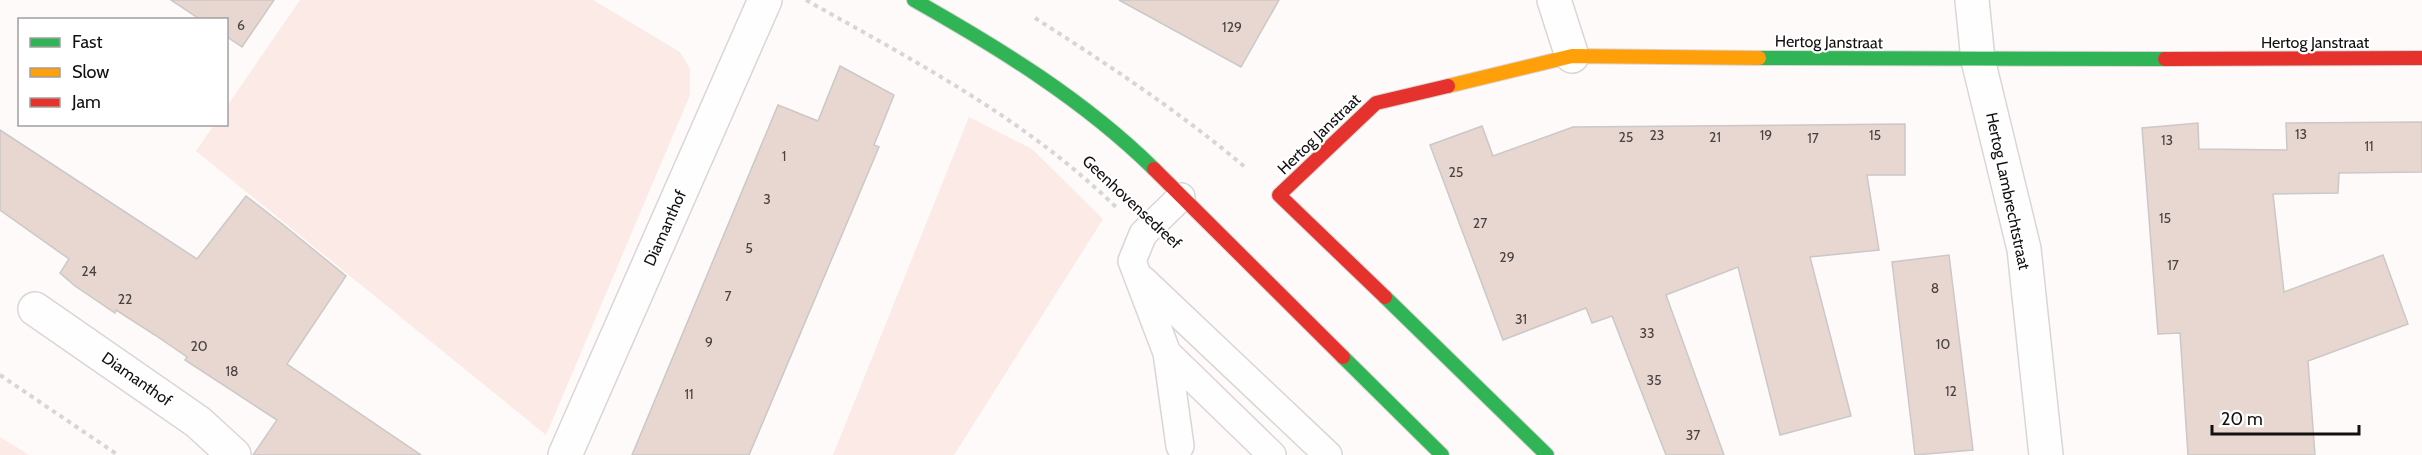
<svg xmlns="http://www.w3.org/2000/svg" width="2422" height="455" font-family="Cabin,sans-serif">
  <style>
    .green { fill: #fbeae6 }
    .building { fill: #e8d6d1; stroke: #cbc8c8; stroke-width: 1.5 }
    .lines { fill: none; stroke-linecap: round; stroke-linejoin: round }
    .lane-casing { stroke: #d9d6d5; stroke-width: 30 }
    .street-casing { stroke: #d9d6d5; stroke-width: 36 }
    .fast-casing { stroke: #d9d6d5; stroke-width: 16 }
    .slow-casing { stroke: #d9d6d5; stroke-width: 16 }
    .jam-casing { stroke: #d9d6d5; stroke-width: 16 }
    .path { stroke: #d7d6d6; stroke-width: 4; stroke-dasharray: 4.5 4.5; stroke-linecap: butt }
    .lane { stroke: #fffefe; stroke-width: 27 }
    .street { stroke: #fffefe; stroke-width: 33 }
    .fast { stroke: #30b455; stroke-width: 14 }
    .slow { stroke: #ff9f0a; stroke-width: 14 }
    .jam { stroke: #e5322d; stroke-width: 14 }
    .labels { text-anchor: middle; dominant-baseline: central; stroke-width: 4.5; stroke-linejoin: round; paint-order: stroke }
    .number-label { font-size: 14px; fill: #484240 }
    .street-label { font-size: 16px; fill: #131110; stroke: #fff }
  </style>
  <rect width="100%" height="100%" fill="#fefaf9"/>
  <!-- green -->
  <path class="green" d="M300,0H593L680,52L690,69V95L546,435L196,151L214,125L226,124L227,106Z
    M969,117L1032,149L1103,219L954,455H833Z
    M0,437L29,455H0Z"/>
  <!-- building -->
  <path class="building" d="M171,0H274L242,47L226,36V20H201Z
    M1119,0H1279L1241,67Z
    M840,66L894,95L874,145L879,147L749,455H632L778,105L818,121Z
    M2422,122V172L2339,173L2338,193L2273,194L2284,292L2383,255L2408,324L2308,361L2315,455H2188L2180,333L2158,334L2142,128L2198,123L2199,149L2287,150L2286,123Z
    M1905,124V175H1867L1879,250L1810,257L1851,416L1780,435L1738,267L1666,295L1724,455H1666L1612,316L1592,323L1586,308L1503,340L1430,145L1482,126L1493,156L1573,127Z
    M0,130L197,259L246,196L281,223L346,276L287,364L421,455H253L277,420L185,360L187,357L155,335L116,310L115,313L75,286L60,273L69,259L0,210Z
    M1949,255L1973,450L1915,455L1892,262Z"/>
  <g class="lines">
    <defs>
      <path id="lane" d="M1181,197L1143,234L1132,261L1167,353L1272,455
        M1143,280L1328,455
        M1167,353L1180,446"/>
      <path id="street" d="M1554,0L1572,56
        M1972,0L1978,60L2024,249L2046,455
        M35,309L198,422L234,455
        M565,455L765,0"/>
      <path id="fast" d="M914,0C999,48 1084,100 1154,169
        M1759,58L2165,59
        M1385,297L1547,455
        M1343,357L1442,455"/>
      <path id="slow" d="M1448,86L1572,56L1759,58"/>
      <path id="jam" d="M2165,59L2422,58
        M1154,169L1343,357
        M1385,297L1279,195L1376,103L1448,86"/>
    </defs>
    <!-- lane casing -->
    <use href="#lane" class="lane-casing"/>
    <!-- street casing -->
    <use href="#street" class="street-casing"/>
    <!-- fast casing -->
    <use href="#fast" class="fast-casing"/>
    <!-- slow casing -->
    <use href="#slow" class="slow-casing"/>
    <!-- jam casing -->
    <use href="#jam" class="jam-casing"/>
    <!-- path -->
    <path class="path" d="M806,0C916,62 1024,118 1116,207
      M1035,18C1107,64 1180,112 1246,168
      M0,375L118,455"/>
    <!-- lane -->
    <use href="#lane" class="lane"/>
    <!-- street -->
    <use href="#street" class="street"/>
    <!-- fast -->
    <use href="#fast" class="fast"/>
    <!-- slow -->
    <use href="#slow" class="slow"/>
    <!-- jam -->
    <use href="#jam" class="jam"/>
  </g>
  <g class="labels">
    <!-- number labels -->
    <g class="number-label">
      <text x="241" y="25">6</text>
      <text x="1232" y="27">129</text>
      <text x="2301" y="134">13</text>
      <text x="1657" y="135">23</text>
      <text x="1766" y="135">19</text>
      <text x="1875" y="135">15</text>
      <text x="1626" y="137">25</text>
      <text x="1715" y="137">21</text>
      <text x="1813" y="138">17</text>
      <text x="2167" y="140">13</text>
      <text x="2369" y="146">11</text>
      <text x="784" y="156">1</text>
      <text x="1456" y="172">25</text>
      <text x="767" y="199">3</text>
      <text x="2165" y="218">15</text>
      <text x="1480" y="223">27</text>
      <text x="749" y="248">5</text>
      <text x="1507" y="257">29</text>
      <text x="2173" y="265">17</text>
      <text x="89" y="271">24</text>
      <text x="1935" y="288">8</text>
      <text x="728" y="296">7</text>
      <text x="125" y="299">22</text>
      <text x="1521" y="319">31</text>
      <text x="1647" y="333">33</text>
      <text x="709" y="342">9</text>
      <text x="1943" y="344">10</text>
      <text x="199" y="346">20</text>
      <text x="232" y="371">18</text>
      <text x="1654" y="380">35</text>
      <text x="1951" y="391">12</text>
      <text x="689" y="394">11</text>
      <text x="1693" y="435">37</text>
    </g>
    <!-- street labels -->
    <g class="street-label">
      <text transform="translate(1829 42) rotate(1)">Hertog Janstraat</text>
      <text x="2315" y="42">Hertog Janstraat</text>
      <text transform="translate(1319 134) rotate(-44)">Hertog Janstraat</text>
      <text transform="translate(2008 191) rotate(78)">Hertog Lambrechtstraat</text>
      <text transform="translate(1132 202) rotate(43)">Geenhovensedreef</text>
      <text transform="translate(665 228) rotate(-66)">Diamanthof</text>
      <text transform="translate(137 379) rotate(35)">Diamanthof</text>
    </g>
  </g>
  <!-- legend -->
  <rect x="18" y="18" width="210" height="108" fill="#ffffff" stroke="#a1a09f" stroke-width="1.5"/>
  <rect x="30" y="38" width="30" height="9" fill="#30b455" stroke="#a1a09f" stroke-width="1.5"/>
  <text x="72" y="48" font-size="18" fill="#131110">Fast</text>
  <rect x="30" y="68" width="30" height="9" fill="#ff9f0a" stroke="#a1a09f" stroke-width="1.5"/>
  <text x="72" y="78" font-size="18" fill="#131110">Slow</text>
  <rect x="30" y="98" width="30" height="9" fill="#e5322d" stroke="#a1a09f" stroke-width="1.5"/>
  <text x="72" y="108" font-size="18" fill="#131110">Jam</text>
  <!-- scale -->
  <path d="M2212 425v9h147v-9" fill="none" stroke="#131110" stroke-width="3"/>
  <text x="2221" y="425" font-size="18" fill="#131110" stroke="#ffffff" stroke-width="4.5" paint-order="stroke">20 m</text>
</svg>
